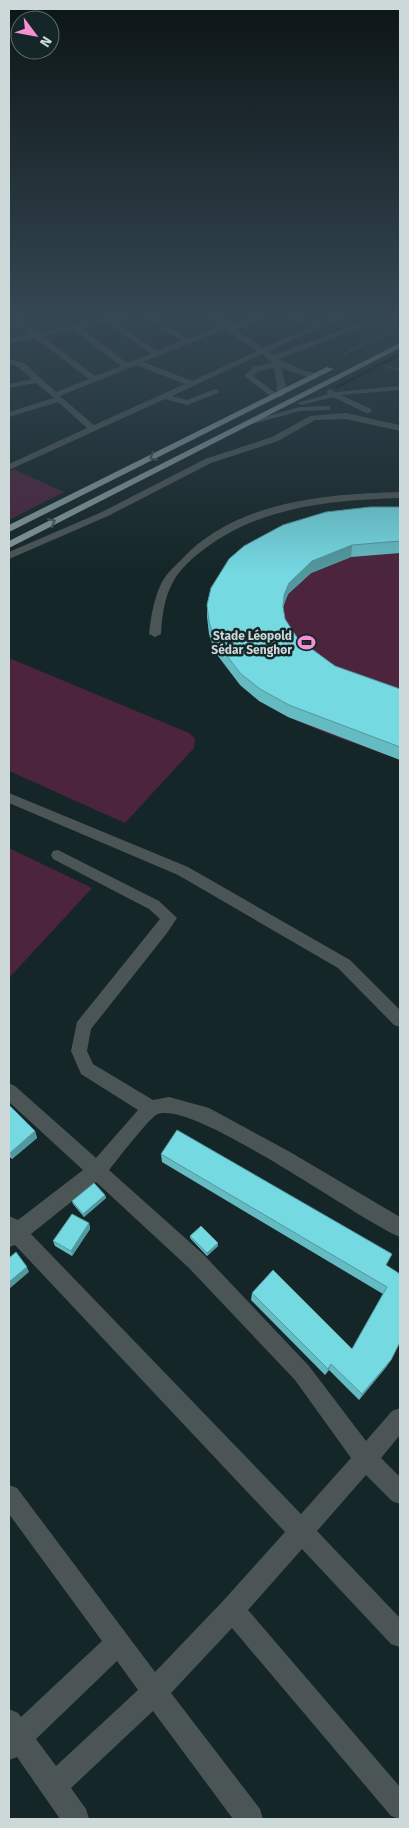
<svg xmlns="http://www.w3.org/2000/svg" width="409" height="1828" font-family="'Fira Sans',sans-serif">
  <style>
    .green { fill: #4c243e }
    .lines { fill: none; stroke-linecap: round; stroke-linejoin: round }
    .stream { stroke: #1a0011; stroke-width: 3 }
    .path { stroke: #546364; stroke-width: 2; stroke-dasharray: 1 1; stroke-linecap: butt }
    .minor { fill: #4c5555; fill-rule: evenodd }
    .highway { fill: #84999a; fill-rule: evenodd }
    .wall { fill: #65bbc2 }
    .shaded-wall { fill: #52989e }
    .building { fill: #75d9e2; stroke: #52989e }
    .oneway { stroke: #415456 }
    .labels { text-anchor: middle; dominant-baseline: central; stroke-width: 5; stroke-linejoin: round; paint-order: stroke }
    .far-poi-label { font-size: 12px; font-weight: bold; fill: #cdd8d8; stroke: #152628; text-anchor: end }
  </style>
  <rect width="100%" height="100%" fill="#152628"/>
  <!-- green -->
  <path class="green" d="M14,469L64,492L9,520V472Z
    M400,519V760C331,733 234,713 209,634Z
    M9,658L189,733L195,738L194,748L125,823L9,771Z
    M9,848L92,888L9,978Z"/>
  <g class="lines">
    <!-- stream -->
    <path class="stream" d="M337,387L400,354"/>
    <!-- path -->
    <path class="path" d="M344,354L394,328L373,322
      M385,366L400,370"/>
    <!-- minor -->
    <path class="minor" d="M9,318H18L38,333L110,318H125L114,321L157,351L182,341L145,318H154L188,339L220,326L210,318H219L231,326L251,318H261L236,330L263,348L312,326L291,318H302L318,323L330,318H340L268,352L274,355L358,324L365,326L279,359L304,371L324,374C313,381 292,373 281,367L286,386L283,396L273,398L244,376L253,367L273,363L262,354L172,396L187,400L215,389L219,391L218,393L187,405L165,399L9,470V464L87,428L58,402L9,417V412L54,398L36,383L9,388V384L32,379L18,367L9,363V359L24,363L56,392L89,379L35,338L9,343V339L30,334ZM107,323L151,354L127,363L81,328ZM225,329L257,351L192,381L143,362ZM74,330L121,366L95,376L42,336ZM136,365L185,384L94,425L60,396ZM274,368L277,386L276,393L253,376L259,371Z
      M400,386V390L341,395L371,409L372,411L368,414L333,397L301,405L297,403L328,394L326,391L330,389L336,392Z
      M327,406H330V410L300,411L252,424L248,421L300,407Z
      M346,413L400,425V431L346,419L315,420L278,441L211,463L108,516L9,559V552L102,512L205,459L272,437L310,416Z
      M400,492V498C333,500 263,506 207,547C195,556 180,568 173,582C164,598 162,617 161,634L155,637L149,634C151,616 154,598 162,582C167,573 175,566 182,559C236,501 326,494 400,492Z
      M9,793L188,867L350,960L400,1010V1027L394,1025L338,968L178,875L9,803Z
      M58,850L159,901L177,918L167,933L91,1029L87,1051L93,1064L153,1100L169,1097L209,1108L290,1152L400,1217V1237C359,1221 190,1096 156,1115C148,1120 117,1160 109,1170L203,1254L309,1366L366,1441L392,1411L400,1408V1435L381,1458L400,1477V1504L392,1501L366,1475L317,1531L400,1618V1647L391,1644L302,1549L248,1610L400,1787V1819L391,1816L232,1628L171,1693L260,1809L263,1819H233L153,1711L71,1788L86,1809L89,1819H60L17,1757L9,1760V1709L18,1713L21,1717L102,1641L9,1514V1485L17,1488L155,1672L223,1601L285,1532L15,1245L9,1247V1216L18,1220L83,1170L9,1102V1083L15,1086L96,1158L138,1110L81,1074L71,1051L77,1022L160,919L149,909L53,859L51,855L53,851ZM96,1182L189,1268L295,1380L351,1458L301,1514L31,1234ZM117,1661L138,1690L56,1766L36,1739Z"/>
    <!-- highway -->
    <path class="highway" d="M400,343V348L9,548V541Z
      M327,367L334,369L9,532V525Z"/>
  </g>
  <!-- wall -->
  <path class="wall" d="M400,507V553L351,557L311,573L288,594L283,607L285,619L298,639L335,666L400,689V760L288,717L259,701L240,685L215,652L209,634L207,617V605Z
    M9,1105L35,1131L37,1138L12,1159L9,1156Z
    M161,1154L387,1266V1366L359,1400L329,1370L325,1375L251,1300L252,1293L352,1349L383,1294L162,1162Z
    M105,1195L106,1198L84,1217L73,1204L72,1201Z
    M89,1223L90,1229L72,1256L55,1246L53,1241Z
    M190,1236L218,1243V1246L207,1256L190,1238Z"/>
  <!-- shaded-wall -->
  <path class="shaded-wall" d="M352,545L351,557L311,573L288,594L283,607L284,595L289,583L312,561Z
    M35,1131L37,1138L12,1159L10,1153Z
    M105,1195L106,1198L84,1217L83,1214Z
    M89,1223L90,1229L72,1256L71,1251Z
    M218,1243V1246L207,1256V1253Z
    M27,1267L29,1272L9,1289V1282Z
    M391,1360L387,1366L359,1400L362,1394Z
    M331,1364L329,1370L325,1375L328,1369Z"/>
  <!-- building -->
  <path class="building" d="M370,507H400V541L352,545L312,561L289,583L284,595L283,607L285,619L298,639L335,666L400,689V747L289,705L260,689L240,673L215,640L209,622L207,605L211,588L229,559L244,546L283,525L326,512Z
    M9,1105L35,1131L10,1153L9,1152Z
    M177,1130L392,1254L386,1265L400,1274V1342L391,1360L362,1394L331,1364L328,1369L252,1293L273,1270L352,1349L387,1287L161,1154Z
    M94,1183L105,1195L83,1214L72,1201Z
    M72,1214L89,1223L71,1251L53,1241Z
    M201,1226L218,1243L207,1253L190,1236Z
    M16,1252L27,1267L9,1282V1258Z"/>
  <!-- one-way arrows -->
  <defs><path id="oneway-chevron" d="M-2-3.5L2.5 0L-2 3.5" fill="none" stroke-width="1.6" stroke-linecap="round" stroke-linejoin="round" transform="scale(1.25)"/></defs>
  <g class="oneway">
    <use href="#oneway-chevron" transform="translate(153 457) rotate(153)"/>
    <use href="#oneway-chevron" transform="translate(52 522) rotate(-27)"/>
  </g>
  <!-- sky -->
  <linearGradient id="sky" x2="0" y2="1"><stop stop-color="#0c1516"/><stop offset="0.55" stop-color="#354753"/><stop offset="1" stop-color="#354753" stop-opacity="0"/></linearGradient>
  <rect width="409" height="574" fill="url(#sky)"/>
  <!-- icons -->
  <defs>
    <symbol id="stadium-bare" viewBox="-9 -9 18 18"><path d="M0-5a6.5 5 0 1 0 0 10a6.5 5 0 1 0 0-10ZM-3.5-1.8h7v3.6h-7Z" fill="#f590d1" stroke="#152628" stroke-width="2.5" paint-order="stroke"/></symbol>
  </defs>
  <g fill-rule="evenodd">
    <use href="#stadium-bare" x="294" y="630" width="25" height="25"/>
  </g>
  <g class="labels">
    <!-- far-poi labels -->
    <g class="far-poi-label">
      <text x="292" y="636">Stade Léopold<tspan x="292" dy="14">Sédar Senghor</tspan></text>
    </g>
  </g>
  <!-- border -->
  <rect width="409" height="1828" fill="none" stroke="#cdd8d8" stroke-width="20"/>
  <!-- north arrow -->
  <g transform="translate(35 35) rotate(122)"><circle r="24" fill="#152628" stroke="#5f6d6e"/>
  <path d="M0-4L9 19L0 12L-9 19Z" fill="#f590d1"/>
  <text y="-8" font-size="14" font-weight="bold" text-anchor="middle" fill="#cdd8d8">N</text>
  </g>
</svg>
